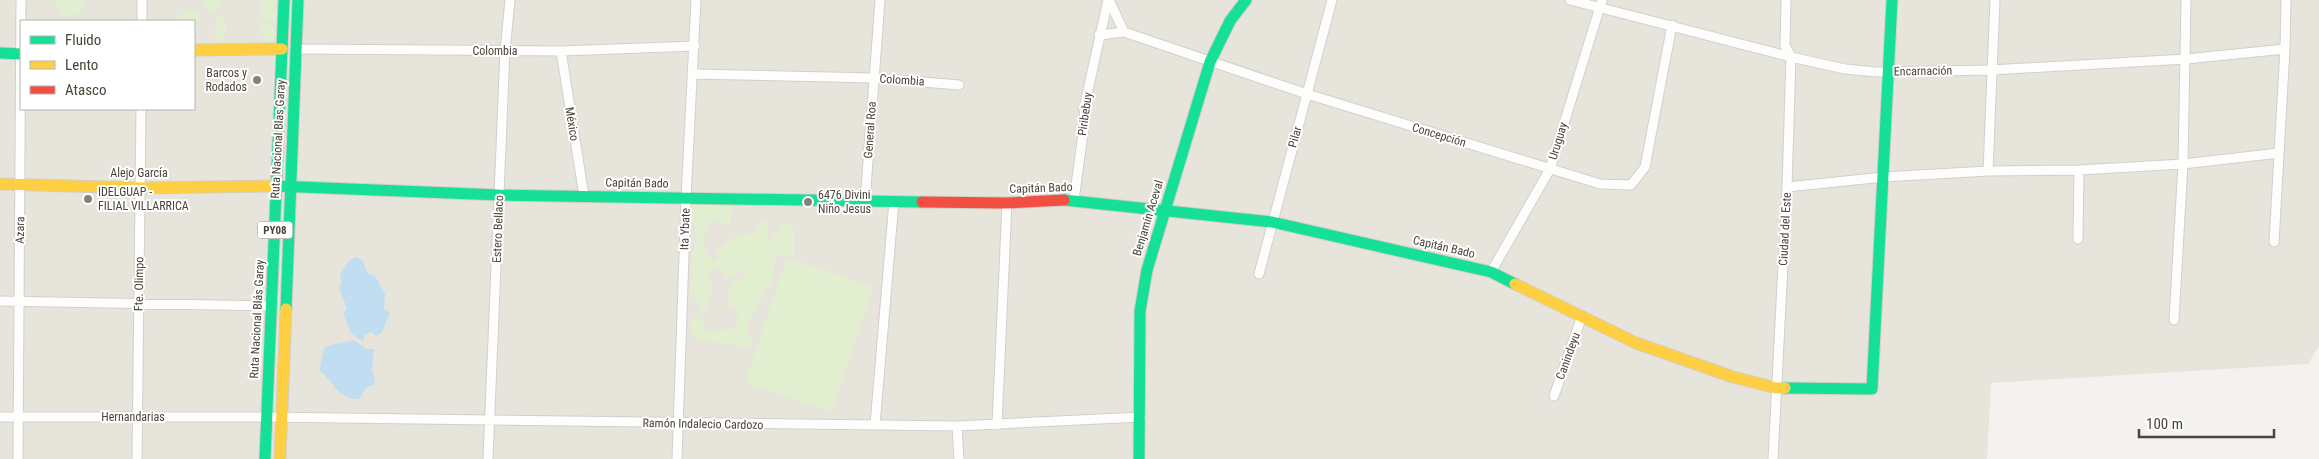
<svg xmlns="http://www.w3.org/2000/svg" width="2319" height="459" font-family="'Roboto Condensed',sans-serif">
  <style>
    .residential { fill: #e7e4dc; fill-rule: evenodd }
    .green { fill: #e1eecf }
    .water { fill: #c0ddf1 }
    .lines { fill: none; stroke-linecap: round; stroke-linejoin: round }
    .street-casing { stroke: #d2d0cb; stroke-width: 11 }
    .fast-casing { stroke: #d3cfc5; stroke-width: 13 }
    .slow-casing { stroke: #d3cfc5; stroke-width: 13 }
    .jam-casing { stroke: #d3cfc5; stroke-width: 13 }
    .street { stroke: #fdfdfc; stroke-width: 9 }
    .fast { stroke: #16e098; stroke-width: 11 }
    .slow { stroke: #ffcf43; stroke-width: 11 }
    .jam { stroke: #f24e42; stroke-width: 11 }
    .poi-dot { fill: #868178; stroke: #fff; stroke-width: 2 }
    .labels { text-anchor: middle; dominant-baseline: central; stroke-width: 4; stroke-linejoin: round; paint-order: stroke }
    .shield { fill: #fff; stroke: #817c74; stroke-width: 1 }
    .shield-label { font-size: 11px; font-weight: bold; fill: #4b4439 }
    .street-label { font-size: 12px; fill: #4b4439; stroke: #fff }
    .poi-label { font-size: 12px; fill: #4b4439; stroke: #fff; text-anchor: start }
  </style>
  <rect width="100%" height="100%" fill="#f4f2ee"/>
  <!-- residential -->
  <path class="residential" d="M0,0H2319V346L2308,364L1991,383L1987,459H0ZM21,21H194V109H21Z"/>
  <!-- green -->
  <path class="green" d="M55,0H84L85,5L79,14L65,17L54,3Z
    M201,0H221L218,10L207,11Z
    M263,0H275L274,9L278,23L262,20L261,12Z
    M189,9L199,16L197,31L194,37V21H178L182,13Z
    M222,16C228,25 228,37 218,42C211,35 215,25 218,17Z
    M264,22L273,27L275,38L273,41L264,42L260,25Z
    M691,201L734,204L730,213V222L727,225L716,220L709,221C704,231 701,254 712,261L716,260L719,249L736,235L753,233L762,220L768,223V241L773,238L782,222L787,223L794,229V255L775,257L773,278L750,320L747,332L752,340L750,347L697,340L691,333L689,323L695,315L700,317L705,330L710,333L737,326C739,314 737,309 728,305V290L732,282L742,279L745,275L742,269L731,278L725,276L720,267L713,269L708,277L713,290L705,312L701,311L697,301L688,296L693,275L690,268L692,264L691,254L697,243L694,225L686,216Z
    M787,257L874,287L832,412L745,383Z"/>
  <!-- water -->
  <path class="water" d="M355,257L362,260L368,274L375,276L385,294L384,309L390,312L382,332L376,336L371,332L364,335V342L352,334L343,314L347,308L339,288L342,281L340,274L348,262Z
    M354,340L366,349H374L372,371L375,378L374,385L367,387L359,399C337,400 334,381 320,371C320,366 323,351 325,347C334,343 344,343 354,340Z"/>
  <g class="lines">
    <defs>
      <path id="street" d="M142,0V21
        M1109,0L1124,32L1307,94L1600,184L1631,185L1645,167L1672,25
        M1570,0L1791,57L1845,69L1876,72L1991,70L2186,59L2285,49
        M1099,35L1124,32
        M296,49L561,51L695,46
        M561,51L584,196
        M693,74L874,78L959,85
        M1988,171L1995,0
        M1787,187L1884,177L1988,171L2079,170L2183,164L2279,153
        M1074,200L1085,119L1084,108L1108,0
        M865,201L880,0
        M2078,239L2079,170
        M2274,242L2285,49L2286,0
        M1491,272L1550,169L1602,0
        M1259,274L1332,0
        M0,301L272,306
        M2174,320L2183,164L2186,0
        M1554,396L1582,316
        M0,417H266L957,426L1141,417
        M875,425L894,201
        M997,425L1007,203
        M957,426L959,459
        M18,459L21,0
        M137,459L141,109
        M488,459L505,51L510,0
        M677,459L686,198L696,0
        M1773,459L1787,187L1791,57L1785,46L1786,0"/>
      <path id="fast" d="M0,53L21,54
        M276,186L499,195L922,202
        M1064,200L1272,222L1491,272L1515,284
        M286,309L298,0
        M1785,388L1872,389L1892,0
        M265,459L284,0
        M1139,459L1140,311L1147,270L1210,62L1230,21L1246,0"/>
      <path id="slow" d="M194,50L282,49
        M0,184L141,188L276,186
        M1515,284L1636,343L1733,377L1776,388H1785
        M280,459L286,309"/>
      <path id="jam" d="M922,202L1007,203L1064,200"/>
    </defs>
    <!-- street casing -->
    <use href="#street" class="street-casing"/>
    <!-- fast casing -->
    <use href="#fast" class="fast-casing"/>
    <!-- slow casing -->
    <use href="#slow" class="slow-casing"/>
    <!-- jam casing -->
    <use href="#jam" class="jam-casing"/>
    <!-- street -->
    <use href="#street" class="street"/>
    <!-- fast -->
    <use href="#fast" class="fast"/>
    <!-- slow -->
    <use href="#slow" class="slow"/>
    <!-- jam -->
    <use href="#jam" class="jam"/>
  </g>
  <!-- markers -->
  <g class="poi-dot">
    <circle cx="257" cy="80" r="5"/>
    <circle cx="88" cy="199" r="5"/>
    <circle cx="808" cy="202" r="5"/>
  </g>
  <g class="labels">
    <!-- shield labels -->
    <rect class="shield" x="257.5" y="221.5" width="35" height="17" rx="4"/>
    <g class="shield-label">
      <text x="275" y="230">PY08</text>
    </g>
    <!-- street labels -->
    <g class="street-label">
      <text x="495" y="51">Colombia</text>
      <text transform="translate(1923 71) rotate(-1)">Encarnación</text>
      <text transform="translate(902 80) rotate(4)">Colombia</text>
      <text transform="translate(1085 114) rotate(-82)">Piribebuy</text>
      <text transform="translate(572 124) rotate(81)">México</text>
      <text transform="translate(870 130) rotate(-86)">General Roa</text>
      <text transform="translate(1439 135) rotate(17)">Concepción</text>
      <text transform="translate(1295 137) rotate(-75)">Pilar</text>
      <text transform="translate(278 139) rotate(-87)">Ruta Nacional Blas Garay</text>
      <text transform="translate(1558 141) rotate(-73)">Uruguay</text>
      <text x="139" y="173">Alejo García</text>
      <text transform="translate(637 183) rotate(1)">Capitán Bado</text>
      <text transform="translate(1041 188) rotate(-2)">Capitán Bado</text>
      <text transform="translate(1148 218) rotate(-73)">Benjamín Aceval</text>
      <text transform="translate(498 229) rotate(-88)">Estero Bellaco</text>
      <text transform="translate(685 229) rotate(-88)">Ita Ybate</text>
      <text transform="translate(1785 229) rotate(-87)">Ciudad del Este</text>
      <text transform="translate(20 230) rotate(-89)">Azara</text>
      <text transform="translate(1444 247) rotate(13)">Capitán Bado</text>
      <text transform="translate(139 284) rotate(-89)">Fte. Olimpo</text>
      <text transform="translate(257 319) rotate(-87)">Ruta Nacional Blás Garay</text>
      <text transform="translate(1568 356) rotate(-70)">Canindeyu</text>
      <text x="133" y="417">Hernandarias</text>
      <text transform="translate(703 424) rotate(1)">Ramón Indalecio Cardozo</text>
    </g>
    <!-- poi labels -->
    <g class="poi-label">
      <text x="247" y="73" text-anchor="end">Barcos y<tspan x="247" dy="14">Rodados</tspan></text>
      <text x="98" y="192">IDELGUAP -<tspan x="98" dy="14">FILIAL VILLARRICA</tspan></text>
      <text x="818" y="195">6476 Divini<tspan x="818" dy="14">Niño Jesus</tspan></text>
    </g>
  </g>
  <!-- legend -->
  <rect x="20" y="20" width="175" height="90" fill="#ffffff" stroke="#b7b4b0"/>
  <rect x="30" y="36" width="25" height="8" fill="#16e098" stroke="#b7b4b0"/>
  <text x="65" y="45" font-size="15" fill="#4b4439">Fluido</text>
  <rect x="30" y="61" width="25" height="8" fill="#ffcf43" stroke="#b7b4b0"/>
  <text x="65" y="70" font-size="15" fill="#4b4439">Lento</text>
  <rect x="30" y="86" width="25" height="8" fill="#f24e42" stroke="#b7b4b0"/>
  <text x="65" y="95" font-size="15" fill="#4b4439">Atasco</text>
  <!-- scale -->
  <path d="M2139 429v8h135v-8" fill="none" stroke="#4b4439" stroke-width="2.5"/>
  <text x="2146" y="429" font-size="15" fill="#4b4439" stroke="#ffffff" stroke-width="4" paint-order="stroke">100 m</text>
</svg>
